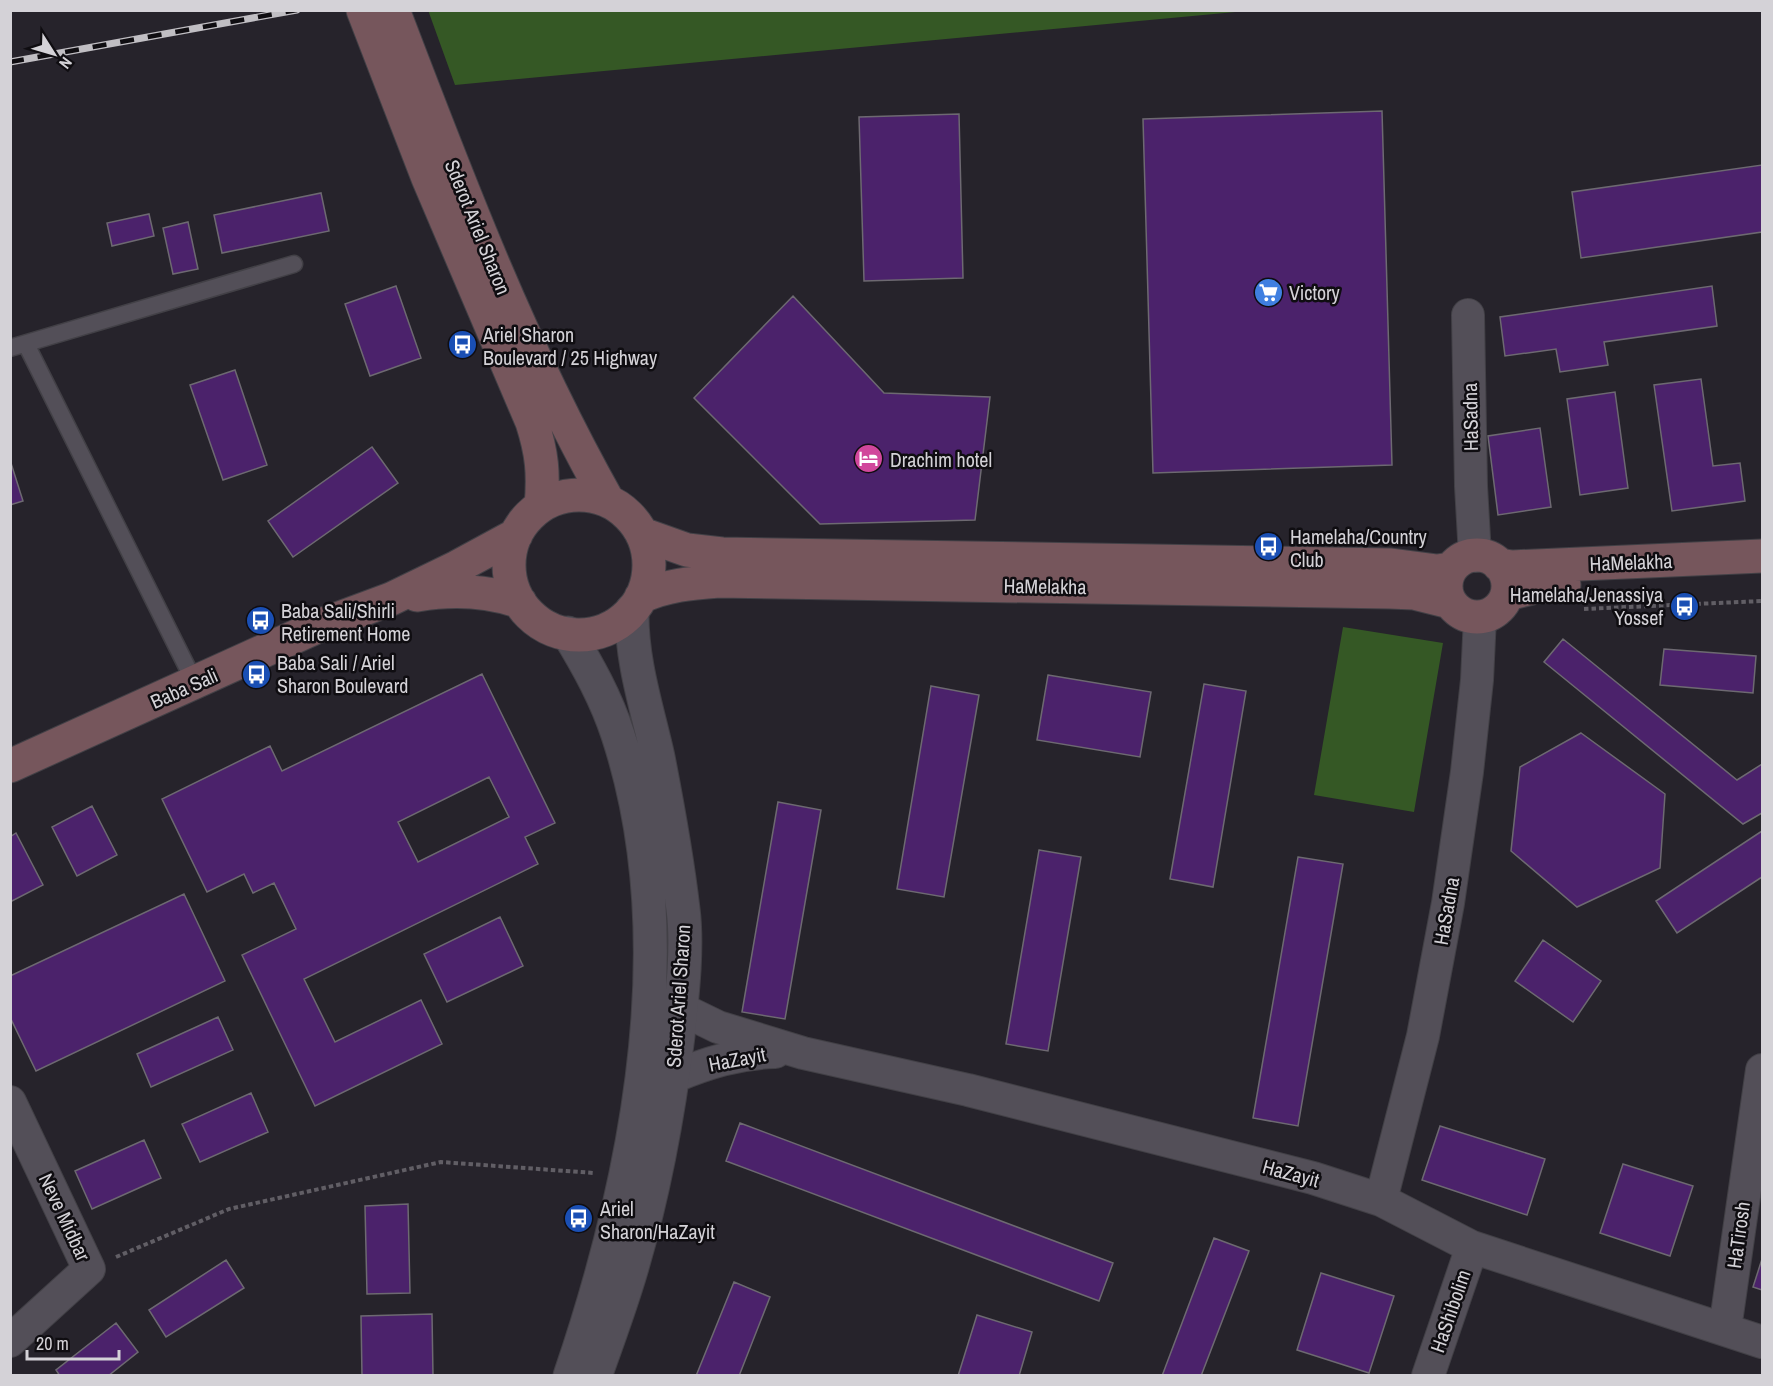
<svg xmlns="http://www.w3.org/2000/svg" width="1773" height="1386" font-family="'Archivo Narrow',sans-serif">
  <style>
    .green { fill: #355825 }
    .building { fill: #4b226b; stroke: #6d6971; stroke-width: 1.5; fill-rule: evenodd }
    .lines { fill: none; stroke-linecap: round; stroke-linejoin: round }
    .service-casing { stroke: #424046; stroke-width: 19 }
    .minor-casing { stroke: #424046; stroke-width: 34 }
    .tertiary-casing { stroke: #424046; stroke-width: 35 }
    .secondary-casing { stroke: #424046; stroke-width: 35 }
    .path { stroke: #615e65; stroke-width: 4; stroke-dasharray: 4.5 3; stroke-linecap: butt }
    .service { stroke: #534f58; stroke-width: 16 }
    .minor { stroke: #534f58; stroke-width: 32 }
    .tertiary { stroke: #534f58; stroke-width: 33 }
    .secondary { stroke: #76565c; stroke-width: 33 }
    .rail-casing { stroke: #c0bec3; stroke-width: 7 }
    .rail { stroke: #0f0d11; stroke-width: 4.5; stroke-dasharray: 14; stroke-linecap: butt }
    .labels { text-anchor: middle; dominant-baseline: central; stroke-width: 5; stroke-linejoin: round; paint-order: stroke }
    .street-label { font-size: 20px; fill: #d4d2d7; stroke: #0f0d11 }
    .poi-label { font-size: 20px; fill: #d4d2d7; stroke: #0f0d11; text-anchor: start }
  </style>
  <rect width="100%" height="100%" fill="#26232b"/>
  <!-- green -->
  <path class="green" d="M428,10H1246V11L455,85Z
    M1343,627L1443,643L1414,812L1314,795Z"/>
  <!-- building -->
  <path class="building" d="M1382,111L1392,465L1153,473L1143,119Z
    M959,114L963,278L864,281L859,117Z
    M1762,165V232L1581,258L1572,192Z
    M321,193L329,231L222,253L214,215Z
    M149,214L154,236L112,246L107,223Z
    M188,222L198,269L173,274L163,228Z
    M396,286L421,358L370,376L345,304Z
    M1712,286L1717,326L1604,342L1608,365L1560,372L1556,349L1505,356L1500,317Z
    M793,296L884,393L990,397L975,520L820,524L694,398Z
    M235,370L267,465L223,480L190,385Z
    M1701,379L1713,466L1740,463L1745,501L1672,511L1654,385Z
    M1615,392L1628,488L1580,495L1567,399Z
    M1540,428L1551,507L1498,515L1488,436Z
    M372,447L398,483L293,557L268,521Z
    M10,460L23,501L10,505Z
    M1563,639L1737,780L1762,764V813L1743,824L1544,662Z
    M1664,649L1756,656L1753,693L1660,685Z
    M482,674L555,823L525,837L538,864L304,979L335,1042L421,1000L442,1044L315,1106L242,955L296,929L274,883L253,893L244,874L207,892L162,799L270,746L282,771ZM489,777L509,817L418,862L398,822Z
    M1048,675L1151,692L1140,757L1037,740Z
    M1204,684L1246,691L1213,887L1170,879Z
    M931,686L979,695L944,897L897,889Z
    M1581,733L1665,794L1660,868L1577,907L1511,851L1520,767Z
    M778,802L821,810L785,1019L742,1012Z
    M92,806L117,855L77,876L52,827Z
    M1762,831V877L1677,933L1656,901Z
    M16,833L43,885L10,902V837Z
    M1039,850L1081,857L1048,1051L1006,1044Z
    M1298,857L1343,864L1298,1126L1253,1118Z
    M184,894L225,981L36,1071L10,1017V976Z
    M500,917L523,966L447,1002L424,954Z
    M1543,940L1601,981L1573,1022L1515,981Z
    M218,1017L233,1050L151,1087L137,1054Z
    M251,1093L268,1132L200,1162L182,1124Z
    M740,1123L1113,1263L1099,1301L726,1161Z
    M1440,1126L1545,1159L1527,1215L1422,1180Z
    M144,1140L161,1178L92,1209L75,1171Z
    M1623,1164L1693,1186L1670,1256L1600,1233Z
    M408,1204L410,1293L367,1294L365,1206Z
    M1214,1238L1249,1251L1201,1376H1162Z
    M1762,1259V1290L1753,1287Z
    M226,1260L244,1288L166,1337L149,1310Z
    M1321,1273L1394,1296L1369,1373L1297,1350Z
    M734,1282L770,1297L739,1376H696Z
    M432,1314L433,1376H362L361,1316Z
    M977,1315L1032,1332L1019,1376H958Z
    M116,1323L138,1352L108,1376H60L56,1370Z"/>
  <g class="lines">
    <defs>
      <path id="service" d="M26,344L195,683
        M10,348L294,264"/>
      <path id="minor" d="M1468,315L1471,486L1475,556
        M681,1009L718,1027L803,1053L968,1090L1313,1178L1381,1200L1472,1247L1762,1342
        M673,1077C707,1063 738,1053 775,1052
        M10,1102L89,1269L10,1341
        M1381,1200L1423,1036L1448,903L1467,772L1477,680L1480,617
        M1725,1329L1762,1070
        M1428,1376L1472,1247"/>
      <path id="tertiary" d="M568,633C588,666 606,698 618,735C685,940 638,1176 570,1376
        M595,1376C607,1343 619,1310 629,1277C653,1198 668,1118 678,1036C682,998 688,947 683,909C677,858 668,808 658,757C647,708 631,661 632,610"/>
      <path id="secondary" d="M363,10L428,178L532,422C542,453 544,474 541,506
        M393,10C457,178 520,345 608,501
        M509 565a70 70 0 1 1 140 0a70 70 0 1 1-140 0Z
        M642,534L687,550L722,554L1391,565L1437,571L1451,569
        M1446 586a31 31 0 1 1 62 0a31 31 0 1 1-62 0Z
        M1499,565L1512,567L1762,556
        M1507,594L1536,587L1564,585
        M417,595C452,589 486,590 520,602
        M641,597C666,585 692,583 719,581L1390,592L1414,593L1450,602
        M10,766L321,625L391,599L457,567L516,535"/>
    </defs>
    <!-- service casing -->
    <use href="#service" class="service-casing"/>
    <!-- minor casing -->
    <use href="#minor" class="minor-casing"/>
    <!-- tertiary casing -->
    <use href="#tertiary" class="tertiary-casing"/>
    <!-- secondary casing -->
    <use href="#secondary" class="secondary-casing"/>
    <!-- path -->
    <path class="path" d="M1584,609L1762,601
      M116,1257L229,1209L441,1162L594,1173"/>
    <!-- service -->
    <use href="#service" class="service"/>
    <!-- minor -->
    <use href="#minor" class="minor"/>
    <!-- tertiary -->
    <use href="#tertiary" class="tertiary"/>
    <!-- secondary -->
    <use href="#secondary" class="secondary"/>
    <defs>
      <path id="rail" d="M10,62L297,10"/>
    </defs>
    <!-- rail casing -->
    <use href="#rail" class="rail-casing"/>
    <!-- rail -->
    <use href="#rail" class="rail"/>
  </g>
  <!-- icons -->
  <defs>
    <symbol id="supermarket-disc" viewBox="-11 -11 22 22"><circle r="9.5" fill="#3f7fe0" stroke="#0f0d11"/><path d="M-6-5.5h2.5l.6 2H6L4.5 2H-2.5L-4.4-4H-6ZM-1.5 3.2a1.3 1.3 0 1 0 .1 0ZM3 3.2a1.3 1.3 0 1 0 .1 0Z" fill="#fff"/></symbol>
    <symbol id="bus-disc" viewBox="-11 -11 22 22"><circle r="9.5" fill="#1a4fb4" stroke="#0f0d11"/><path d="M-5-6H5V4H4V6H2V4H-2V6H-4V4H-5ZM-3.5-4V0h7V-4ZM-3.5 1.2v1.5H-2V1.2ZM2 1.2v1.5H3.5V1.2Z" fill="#fff"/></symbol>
    <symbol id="hotel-disc" viewBox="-11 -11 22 22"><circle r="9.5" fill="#d1479c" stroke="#0f0d11"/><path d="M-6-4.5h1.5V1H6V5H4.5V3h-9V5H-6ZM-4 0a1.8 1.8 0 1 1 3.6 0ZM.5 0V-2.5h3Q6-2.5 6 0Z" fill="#fff"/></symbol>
  </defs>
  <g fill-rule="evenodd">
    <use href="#supermarket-disc" x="1252" y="276" width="33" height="33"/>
    <use href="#bus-disc" x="446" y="328" width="33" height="33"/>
    <use href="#hotel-disc" x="852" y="442" width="33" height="33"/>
    <use href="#bus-disc" x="1252" y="530" width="33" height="33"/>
    <use href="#bus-disc" x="1668" y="590" width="33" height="33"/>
    <use href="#bus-disc" x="244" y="604" width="33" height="33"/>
    <use href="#bus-disc" x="240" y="658" width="33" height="33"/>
    <use href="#bus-disc" x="562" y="1202" width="33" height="33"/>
  </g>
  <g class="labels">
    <!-- street labels -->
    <g class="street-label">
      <text transform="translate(478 227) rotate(68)">Sderot Ariel Sharon</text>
      <text transform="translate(1470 417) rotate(-91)">HaSadna</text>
      <text transform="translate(1631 562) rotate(-2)">HaMelakha</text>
      <text transform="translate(1045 586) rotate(1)">HaMelakha</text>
      <text transform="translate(184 688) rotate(-24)">Baba Sali</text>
      <text transform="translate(1446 911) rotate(-80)">HaSadna</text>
      <text transform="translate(678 996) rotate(-86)">Sderot Ariel Sharon</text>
      <text transform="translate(737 1059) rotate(-11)">HaZayit</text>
      <text transform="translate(1291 1173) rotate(15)">HaZayit</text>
      <text transform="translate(65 1217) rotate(65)">Neve Midbar</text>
      <text transform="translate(1738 1235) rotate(-82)">HaTirosh</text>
      <text transform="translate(1450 1311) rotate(-71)">HaShibolim</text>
    </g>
    <!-- poi labels -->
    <g class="poi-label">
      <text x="1289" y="292">Victory</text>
      <text x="483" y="334">Ariel Sharon<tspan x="483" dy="23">Boulevard / 25 Highway</tspan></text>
      <text x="890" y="459">Drachim hotel</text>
      <text x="1290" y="536">Hamelaha/Country<tspan x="1290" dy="23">Club</tspan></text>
      <text x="1663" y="594" text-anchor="end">Hamelaha/Jenassiya<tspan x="1663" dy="23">Yossef</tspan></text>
      <text x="281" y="610">Baba Sali/Shirli<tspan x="281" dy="23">Retirement Home</tspan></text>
      <text x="277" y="662">Baba Sali / Ariel<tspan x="277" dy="23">Sharon Boulevard</tspan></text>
      <text x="600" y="1208">Ariel<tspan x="600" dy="23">Sharon/HaZayit</tspan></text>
    </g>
  </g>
  <!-- border -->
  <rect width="1773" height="1386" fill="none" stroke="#d4d2d7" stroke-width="24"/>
  <!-- north arrow -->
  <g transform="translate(54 54) rotate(127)" stroke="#0f0d11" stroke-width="4.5" paint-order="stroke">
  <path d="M0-4.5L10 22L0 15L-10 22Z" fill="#d4d2d7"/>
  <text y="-9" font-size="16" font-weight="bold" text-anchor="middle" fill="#d4d2d7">N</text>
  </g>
  <!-- scale -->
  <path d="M27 1350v9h92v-9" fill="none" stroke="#d4d2d7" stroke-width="3"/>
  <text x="36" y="1350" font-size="18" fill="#d4d2d7" stroke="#0f0d11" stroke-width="4.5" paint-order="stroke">20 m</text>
</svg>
